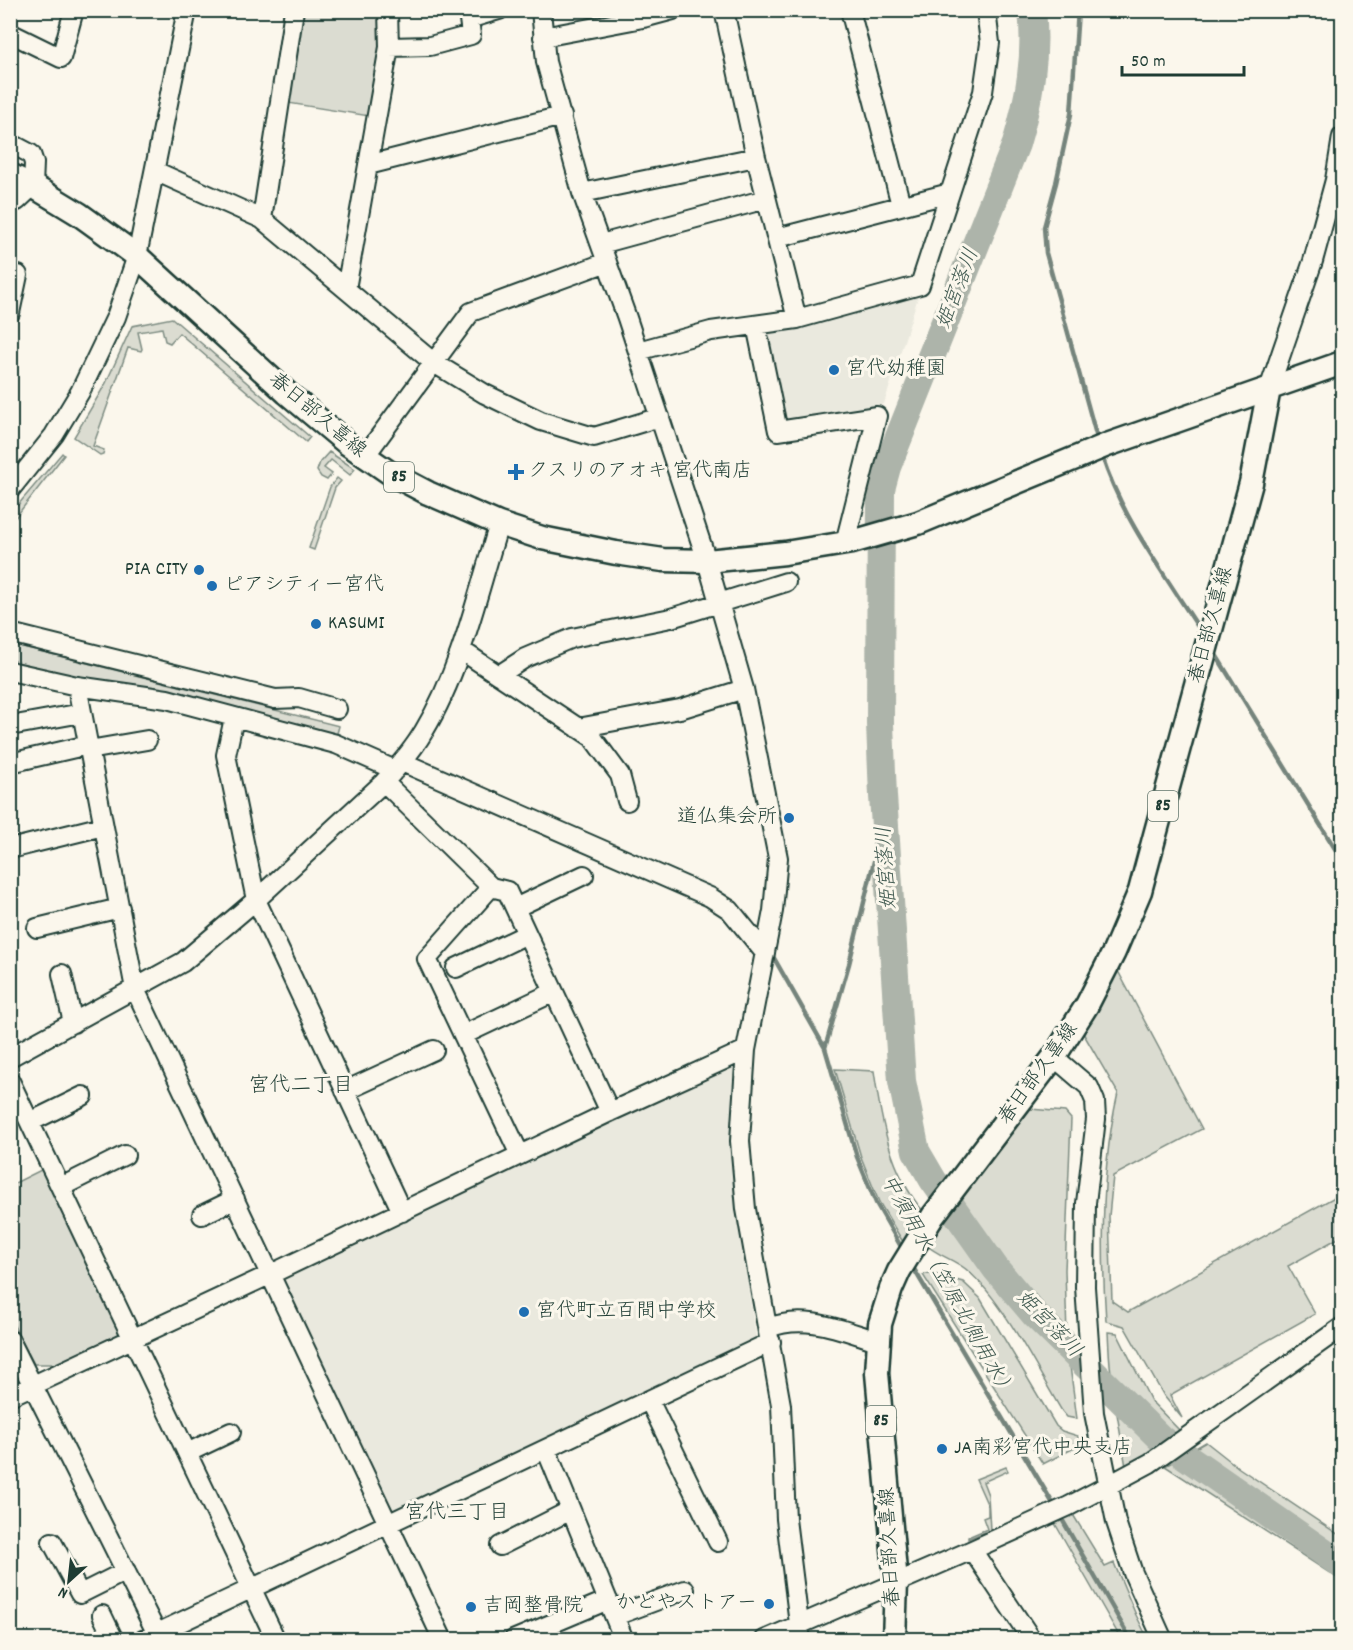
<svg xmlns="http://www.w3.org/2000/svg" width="1353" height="1650" font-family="Dekko,'Klee One',sans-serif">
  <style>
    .built { fill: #eae9de }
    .green { fill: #dbdcd1; stroke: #7d8c82; stroke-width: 1.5 }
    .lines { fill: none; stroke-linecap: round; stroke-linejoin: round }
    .stream { stroke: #74847b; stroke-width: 4.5 }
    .river { stroke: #adb4aa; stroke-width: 28 }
    .minor-casing { stroke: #1f3d34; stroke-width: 22 }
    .major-casing { stroke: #1f3d34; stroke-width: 27 }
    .minor { stroke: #fbf7ec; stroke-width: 18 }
    .major { stroke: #fbf7ec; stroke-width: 22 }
    .poi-dot { fill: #1f6fb2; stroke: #fbf7ec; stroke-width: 2 }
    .labels { text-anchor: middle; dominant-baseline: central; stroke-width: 6; stroke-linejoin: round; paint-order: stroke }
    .shield { fill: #fbf7ec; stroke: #61756b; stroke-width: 1.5 }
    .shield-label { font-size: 18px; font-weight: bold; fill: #1f3d34 }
    .poi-label { font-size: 20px; fill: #1f3d34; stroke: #fbf7ec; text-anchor: start }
    .street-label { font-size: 20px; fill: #1f3d34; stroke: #fbf7ec }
    .water-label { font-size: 21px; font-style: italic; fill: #425b52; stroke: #fbf7ec }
    .neighbourhood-label { font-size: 21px; fill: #1f3d34; stroke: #fbf7ec }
  </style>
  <rect width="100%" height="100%" fill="#fbf7ec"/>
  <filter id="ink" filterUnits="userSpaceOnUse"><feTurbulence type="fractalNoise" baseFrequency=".0167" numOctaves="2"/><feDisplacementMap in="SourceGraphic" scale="12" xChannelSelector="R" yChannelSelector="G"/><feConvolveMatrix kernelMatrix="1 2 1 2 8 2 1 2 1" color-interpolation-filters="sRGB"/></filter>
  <g filter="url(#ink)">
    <!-- built -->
    <path class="built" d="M919,294L884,404L789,421L783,416L767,336L771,329Z
      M727,1067L734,1069L733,1176L737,1217L757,1342L398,1511L391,1508L282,1281L285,1274Z"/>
    <!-- green -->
    <path class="green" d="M303,11H379L380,50L369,116L288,103Z
      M172,318L310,437L306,442L179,333L170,343L165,341L162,328L138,332L142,349L141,351L128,348L93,446L104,450L103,454L100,455L74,437L106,383L132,326Z
      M329,452L355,469L350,475L331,460L324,468L332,474L327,480L321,477L317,471L320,462Z
      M62,453L64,455L11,523V513Z
      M337,478L341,481L335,488L314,550L309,548L330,487Z
      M11,644L339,726L336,737L11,663Z
      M1118,971L1202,1129L1113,1176L1109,1216L1112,1301L1128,1312L1340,1194L1342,1198V1236L1288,1266L1315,1314L1170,1395L1182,1418L1164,1396L1124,1326L1106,1321C1101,1246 1101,1166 1118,1093L1083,1033Z
      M835,1069L874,1071C881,1120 890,1172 923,1211L903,1242L879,1202L861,1157Z
      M1030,1109L1065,1112L1071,1119L1065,1270L1067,1336L1017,1284L985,1241L959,1200Z
      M47,1167L126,1335L57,1368L53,1364H34L11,1320V1185Z
      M948,1215L971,1251L1070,1366L1077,1419L1067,1417L1062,1411C1037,1370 1004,1302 968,1271C956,1260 938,1256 925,1244Z
      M930,1273L963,1282L980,1298L1056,1426L1062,1431L1078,1436L1080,1445L1043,1464L923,1275Z
      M1108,1332L1117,1333L1151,1401L1180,1431L1173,1436C1160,1426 1116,1393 1112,1379C1109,1364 1109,1347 1108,1332Z
      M1116,1408L1136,1429L1158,1447L1126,1467Z
      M1206,1442L1239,1468L1342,1537V1557L1263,1503L1192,1450Z
      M1174,1461L1264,1522L1342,1571V1581L1165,1466Z
      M1006,1467L1008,1471L983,1482L988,1495L990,1530L968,1539V1537L987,1529L983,1518L988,1516V1506L976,1479Z
      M1072,1513L1105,1567L1114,1563L1136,1615L1148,1639H1121L1053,1520Z"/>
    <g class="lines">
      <!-- stream -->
      <path class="stream" d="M1078,10L1071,114L1056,183L1044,227L1046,253L1098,442
        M1102,456C1123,521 1166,576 1202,633
        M1213,650L1342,860
        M884,820L849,964L825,1048L857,1157L876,1203L904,1252
        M770,951L825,1048
        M911,1264L1055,1507
        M1059,1514L1131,1640"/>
      <!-- river -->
      <path class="river" d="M1032,10C1037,57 1029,100 1016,144L887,467L881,489L880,724L883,796L902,1081L916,1151L933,1180L996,1269L1035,1315L1161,1439L1342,1565"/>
      <defs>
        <path id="minor" d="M541,10L546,62L582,193L627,318L707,561L744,689L778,858L773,911L746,1050L740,1141L746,1209L781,1405L786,1519L801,1640
          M724,10L756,157L797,319
          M850,10L901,205
          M10,33L61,58L74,10
          M543,37L643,18L673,10
          M389,47L430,46L471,35L469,19L499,10
          M10,143L31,154L34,163L33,186L17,201L10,202
          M368,165L562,116
          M155,171L262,219L434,363L485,394L541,421L594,437L660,417
          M582,193L756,157
          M262,219L294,10
          M777,238L950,193
          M601,244L766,199
          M10,274L18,275L10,313
          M346,289L389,47L388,10
          M756,325L778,431L877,416L845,543
          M638,351L711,331L797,319L920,285L983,92L990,43L986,10
          M1269,389L1313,261L1335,180L1342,137
          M365,456L471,312L607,262
          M10,490L54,435L80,392L116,317L137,256L187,10
          M10,633L275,699L299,698L337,709
          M461,650L592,737L620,775L627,801
          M10,671L77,686L167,699L336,744L395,770
          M499,675L525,658L572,638L671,618L786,582
          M77,686L135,989L443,1640
          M234,718L226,755L256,900L402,1212
          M10,726L82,713
          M578,728L680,709L744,689
          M89,750L147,740
          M402,762L710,897L730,910L765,953
          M10,763L88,745
          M384,782L491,887L507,891L610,1112
          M10,849L103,826
          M491,887L427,959L520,1155
          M515,908L584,875
          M37,928L120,908
          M456,968L527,934
          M62,974L73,1023
          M463,1035L554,992
          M10,1057L183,962L256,900L384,782C399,766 413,750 424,731C461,670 478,592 499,524
          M1054,1057L1089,1087L1095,1101L1096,1119L1086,1203L1085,1287L1094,1413L1116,1522L1133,1573L1163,1640
          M10,1081L276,1640
          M345,1091L434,1050
          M30,1122L83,1096
          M61,1187L125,1155
          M202,1215L235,1199
          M768,1328C805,1313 842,1330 878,1341
          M10,1340L160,1640
          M10,1396L271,1274L610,1112L746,1050
          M649,1400L718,1542
          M546,1449L624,1640
          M187,1453L231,1432
          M52,1542L80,1594L126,1571
          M500,1546L571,1510
          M972,1550L1032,1640
          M102,1615L114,1640
          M615,1616L685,1590
          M143,1640L771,1342
          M513,1640L608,1600
          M764,1640L972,1550L1069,1506L1109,1485L1150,1463L1342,1327"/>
        <path id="major" d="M10,175L33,186L79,214L137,256L287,393L348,444L390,473L428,493L499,524L542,538L616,553L663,560L707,561L785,553L852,542L918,523L1107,445L1342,363
          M894,1640L896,1582L877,1373L880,1324L891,1289L899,1271L933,1216L1054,1057L1087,1005L1114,952L1140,891L1155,835L1251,483L1269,389"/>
      </defs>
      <!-- minor casing -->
      <use href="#minor" class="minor-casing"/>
      <!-- major casing -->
      <use href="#major" class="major-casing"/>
      <!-- minor -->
      <use href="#minor" class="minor"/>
      <!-- major -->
      <use href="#major" class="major"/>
    </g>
  </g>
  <!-- markers -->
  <g class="poi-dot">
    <circle cx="834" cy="370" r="6"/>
    <path d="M513 463h6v6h6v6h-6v6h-6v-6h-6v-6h6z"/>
    <circle cx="199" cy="570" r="6"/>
    <circle cx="212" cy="586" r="6"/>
    <circle cx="316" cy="624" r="6"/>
    <circle cx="789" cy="818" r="6"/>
    <circle cx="524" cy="1312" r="6"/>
    <circle cx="942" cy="1449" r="6"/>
    <circle cx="769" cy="1604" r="6"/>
    <circle cx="471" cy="1607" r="6"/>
  </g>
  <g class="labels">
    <!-- shield labels -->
    <g class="shield">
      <rect x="384" y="462" width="30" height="30" rx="4.5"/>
      <rect x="1148" y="791" width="30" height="30" rx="4.5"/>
      <rect x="866" y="1406" width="30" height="30" rx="4.5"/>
    </g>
    <g class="shield-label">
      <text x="399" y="477">85</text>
      <text x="1163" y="806">85</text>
      <text x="881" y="1421">85</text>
    </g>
    <!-- poi labels -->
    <g class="poi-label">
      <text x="846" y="370">宮代幼稚園</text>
      <text x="528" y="472">クスリのアオキ 宮代南店</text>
      <text x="187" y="570" text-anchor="end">PIA CITY</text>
      <text x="224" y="586">ピアシティー宮代</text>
      <text x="328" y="624">KASUMI</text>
      <text x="777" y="818" text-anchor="end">道仏集会所</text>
      <text x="536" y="1312">宮代町立百間中学校</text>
      <text x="954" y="1449">JA南彩宮代中央支店</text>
      <text x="757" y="1604" text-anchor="end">かどやストアー</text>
      <text x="483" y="1607">吉岡整骨院</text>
    </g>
    <!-- street labels -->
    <g class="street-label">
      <text transform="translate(317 416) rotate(40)">春日部久喜線</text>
      <text transform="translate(1212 625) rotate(-75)">春日部久喜線</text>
      <text transform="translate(1039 1074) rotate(-54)">春日部久喜線</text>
      <text transform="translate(891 1547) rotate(-93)">春日部久喜線</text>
    </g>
    <!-- water labels -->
    <g class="water-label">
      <text transform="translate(959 289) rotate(-69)">姫宮落川</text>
      <text transform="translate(888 868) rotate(-94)">姫宮落川</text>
      <text transform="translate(946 1287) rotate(61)">中須用水（笠原北側用水）</text>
      <text transform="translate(1048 1325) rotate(46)">姫宮落川</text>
    </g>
    <!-- neighbourhood labels -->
    <g class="neighbourhood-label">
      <text x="301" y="1087">宮代二丁目</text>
      <text x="457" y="1514">宮代三丁目</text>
    </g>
  </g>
  <!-- margin -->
  <rect width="1353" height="1650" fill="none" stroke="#fbf7ec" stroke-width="36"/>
  <rect x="18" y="18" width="1317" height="1614" fill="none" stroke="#1f3d34" stroke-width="2" filter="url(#ink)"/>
  <!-- north arrow -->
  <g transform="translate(69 1581) rotate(207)" stroke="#fbf7ec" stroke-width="4.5" paint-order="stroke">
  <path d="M0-4.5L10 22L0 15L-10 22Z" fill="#1f3d34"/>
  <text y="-9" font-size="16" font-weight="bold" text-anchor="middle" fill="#1f3d34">N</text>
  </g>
  <!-- scale -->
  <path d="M1122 66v9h122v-9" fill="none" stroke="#1f3d34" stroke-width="3"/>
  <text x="1131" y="66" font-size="18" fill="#1f3d34" stroke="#fbf7ec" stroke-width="4.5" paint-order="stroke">50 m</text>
</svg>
